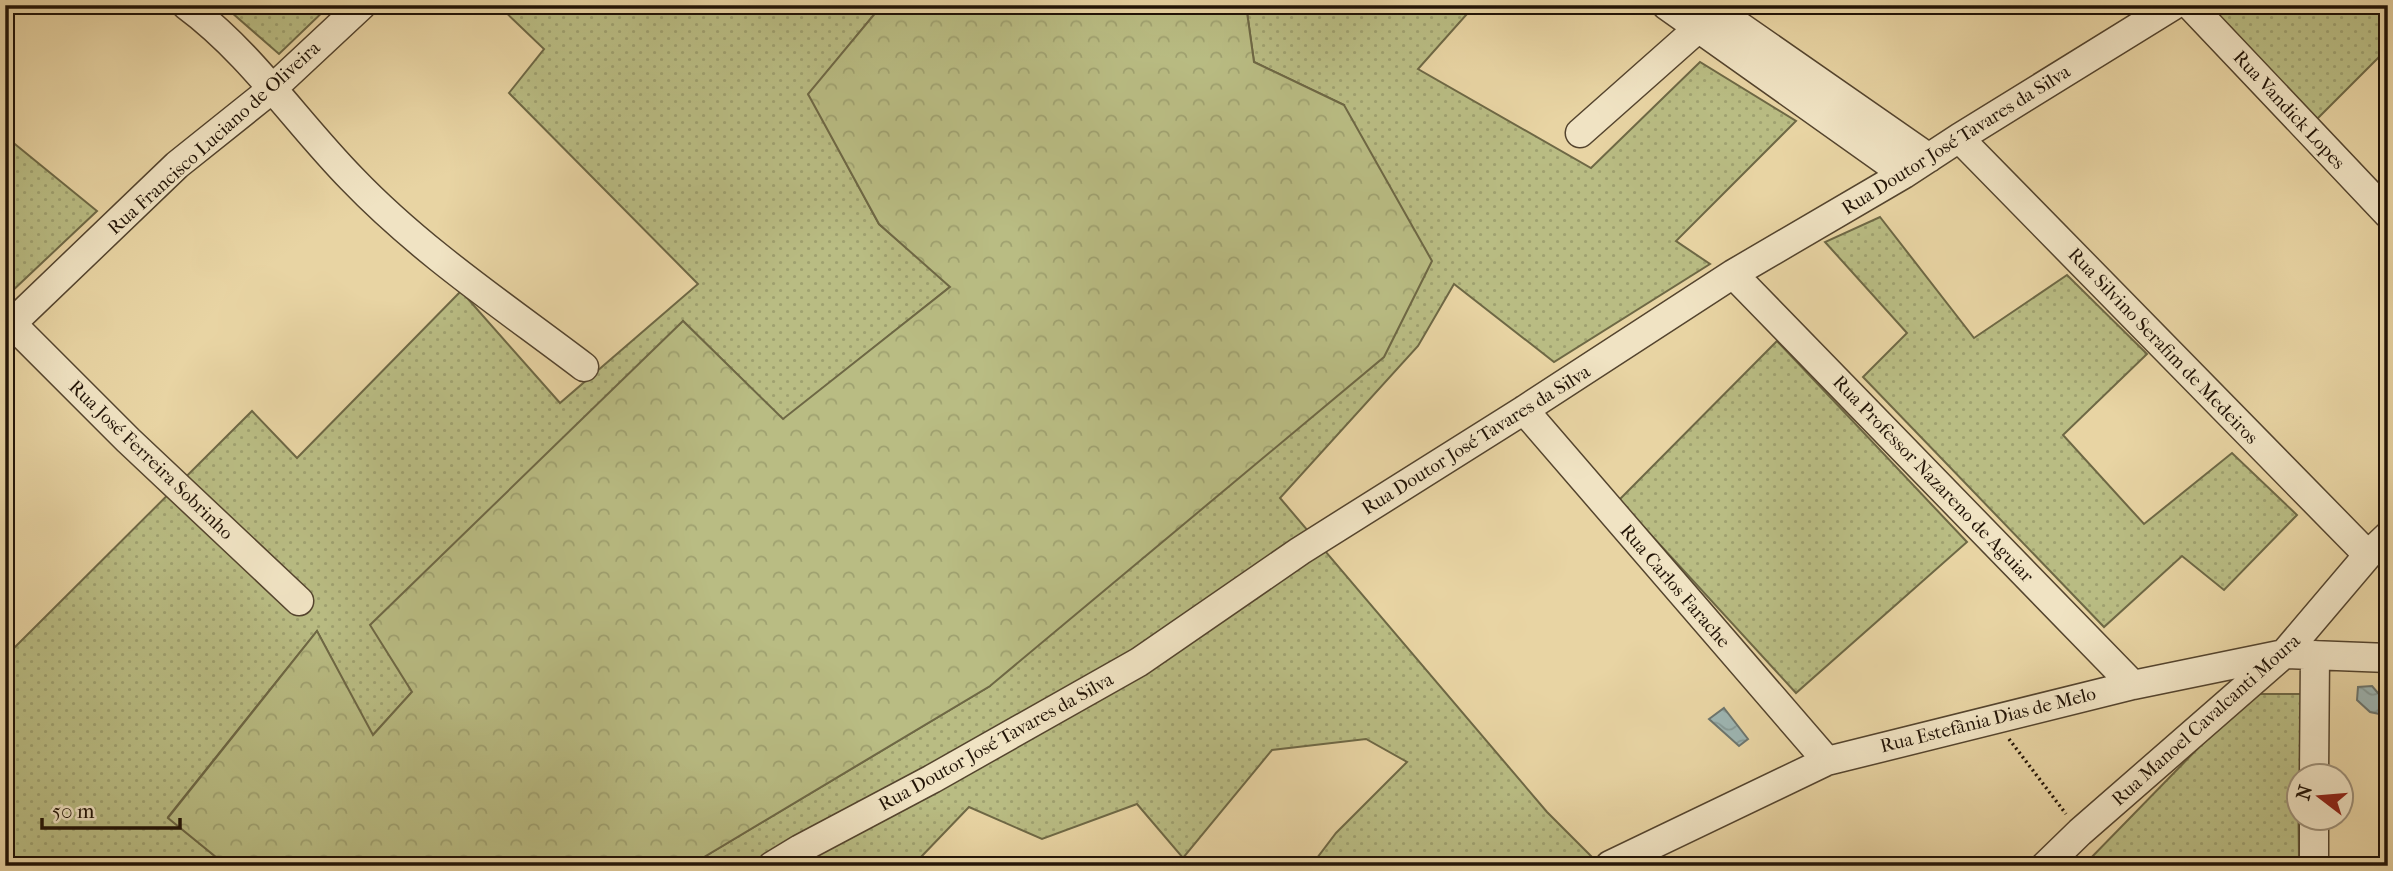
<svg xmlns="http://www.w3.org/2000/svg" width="2393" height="871" font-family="'IM FELL French Canon',serif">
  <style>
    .green { fill: url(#green-dots); stroke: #6e6845; stroke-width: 2 }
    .forest { fill: url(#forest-crowns); stroke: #6e6845; stroke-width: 2 }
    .water { fill: url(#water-waves); stroke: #6c756e; stroke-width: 2 }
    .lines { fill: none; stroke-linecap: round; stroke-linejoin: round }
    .minor-casing { stroke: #54442e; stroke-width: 31 }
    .path { stroke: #221407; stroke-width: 3.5; stroke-dasharray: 2 3.5; stroke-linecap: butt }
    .minor { stroke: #f0e3c3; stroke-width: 28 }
    .labels { text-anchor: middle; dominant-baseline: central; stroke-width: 6; stroke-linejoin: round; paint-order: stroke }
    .street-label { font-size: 19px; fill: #221407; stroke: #f0e3c3 }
  </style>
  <defs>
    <pattern id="green-dots" width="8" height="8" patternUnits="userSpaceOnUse" patternTransform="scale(1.75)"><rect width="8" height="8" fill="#b9bc83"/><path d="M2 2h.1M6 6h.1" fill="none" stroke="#9fa170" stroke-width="1.8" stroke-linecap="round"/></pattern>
    <pattern id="forest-crowns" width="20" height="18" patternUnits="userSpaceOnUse" patternTransform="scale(1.75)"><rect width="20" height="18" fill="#b9bc83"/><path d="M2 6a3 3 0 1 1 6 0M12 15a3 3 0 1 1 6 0" fill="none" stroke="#9fa170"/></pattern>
    <pattern id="water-waves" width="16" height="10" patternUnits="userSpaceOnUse" patternTransform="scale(1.75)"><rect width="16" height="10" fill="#9db5b2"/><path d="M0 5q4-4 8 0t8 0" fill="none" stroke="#879b98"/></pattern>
  </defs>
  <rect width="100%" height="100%" fill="#e8d4a3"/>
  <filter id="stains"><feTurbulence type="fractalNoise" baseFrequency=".00286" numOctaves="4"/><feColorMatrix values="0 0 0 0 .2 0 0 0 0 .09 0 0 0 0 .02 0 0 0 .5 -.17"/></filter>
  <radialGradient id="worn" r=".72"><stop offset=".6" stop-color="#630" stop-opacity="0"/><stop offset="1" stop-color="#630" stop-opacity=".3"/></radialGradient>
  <!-- green -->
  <path class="green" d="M223,5H330L279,54Z
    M498,5H882L809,94L879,224L951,286L783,420L683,321L412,692L372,736L317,631L168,817L227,866H5V657L252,411L297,458L461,291L560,403L698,284L509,93L544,49Z
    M1246,5H1475L1418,69L1591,168L1700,62L1796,121L1676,241L1710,264L1554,362L1454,284L1418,346L1280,498L1547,812L1601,866H1311L1336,833L1407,762L1366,739L1272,750L1183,858L1137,804L1042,839L969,807L920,858L924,866H689L990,686L1344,105L1254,62Z
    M2208,5H2388V48L2317,119Z
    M5,136L97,211L10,293L5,288Z
    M1880,217L1974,338L2067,275L2147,354L2063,435L2144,524L2232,453L2297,515L2224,590L2182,556L2104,627L1863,377L1907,333L1825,242Z
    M1777,341L1967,542L1796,693L1619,500Z
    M2251,694H2305L2302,776H2298L2299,859L2388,863V866H2083Z"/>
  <!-- forest -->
  <path class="forest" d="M882,5H1246L1254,62L1344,105L1432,261L1384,357L990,686L689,866H227L168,818L317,631L373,735L412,692L370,625L683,321L783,419L950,287L879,224L808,94Z"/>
  <!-- water -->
  <path class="water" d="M2372,686L2384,700V715L2370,712L2357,700L2358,687Z
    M1724,708L1748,739L1739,746L1709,719Z"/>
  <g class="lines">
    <defs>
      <path id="minor" d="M186,5C251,53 296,122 352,179C421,251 505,307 584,367
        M1666,5L1904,174
        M1709,5L1929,158
        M2190,5L2388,214
        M1580,133L1712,16
        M1959,138L2368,555
        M1733,274L2133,685
        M5,317L128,440L299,601
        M5,330L177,165L272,89L362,5
        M1524,410L1827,761
        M2314,776L2315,655
        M1610,865L1827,761L2133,685L2284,654L2388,658
        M772,866L800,849L932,779L1139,662L1300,551L1524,410L1733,274L1904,174L1959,138L2174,5
        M2045,866L2080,832L2284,654L2368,555L2388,536
        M2314,866V818"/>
    </defs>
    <!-- minor casing -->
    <use href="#minor" class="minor-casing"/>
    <!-- path -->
    <path class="path" d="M2009,739L2066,814"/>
    <!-- minor -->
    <use href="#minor" class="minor"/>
  </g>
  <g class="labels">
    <!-- street labels -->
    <g class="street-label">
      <text transform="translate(2289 110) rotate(47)">Rua Vandick Lopes</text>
      <text transform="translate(214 138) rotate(-42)">Rua Francisco Luciano de Oliveira</text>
      <text transform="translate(1956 140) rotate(-32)">Rua Doutor José Tavares da Silva</text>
      <text transform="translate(2163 346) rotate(46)">Rua Silvino Serafim de Medeiros</text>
      <text transform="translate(1476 440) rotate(-32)">Rua Doutor José Tavares da Silva</text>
      <text transform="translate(151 460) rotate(44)">Rua José Ferreira Sobrinho</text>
      <text transform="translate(1933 479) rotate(46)">Rua Professor Nazareno de Aguiar</text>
      <text transform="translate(1675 586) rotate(49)">Rua Carlos Farache</text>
      <text transform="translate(1988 720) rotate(-14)">Rua Estefânia Dias de Melo</text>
      <text transform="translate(2206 720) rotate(-42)">Rua Manoel Cavalcanti Moura</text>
      <text transform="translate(996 742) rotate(-29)">Rua Doutor José Tavares da Silva</text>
    </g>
  </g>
  <!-- margin -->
  <rect width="2393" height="871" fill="none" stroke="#e8d4a3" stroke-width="28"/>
  <rect x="7" y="7" width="2379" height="857" fill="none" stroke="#221407" stroke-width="3.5"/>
  <rect x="14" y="14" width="2365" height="843" fill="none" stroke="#221407" stroke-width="2"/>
  <!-- north arrow -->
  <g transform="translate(2320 797) rotate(286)"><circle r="33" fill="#f0e3c3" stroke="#9e9078" stroke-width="2"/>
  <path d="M0-5L12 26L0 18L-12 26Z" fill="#8f2418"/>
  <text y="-10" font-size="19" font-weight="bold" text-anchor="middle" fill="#221407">N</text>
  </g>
  <!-- scale -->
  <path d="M42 818v10h138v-10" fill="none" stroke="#221407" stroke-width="3.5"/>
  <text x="52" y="818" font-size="21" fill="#221407" stroke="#f0e3c3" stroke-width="5" paint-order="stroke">50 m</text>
  <rect width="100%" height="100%" filter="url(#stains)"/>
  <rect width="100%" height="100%" fill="url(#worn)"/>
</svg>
